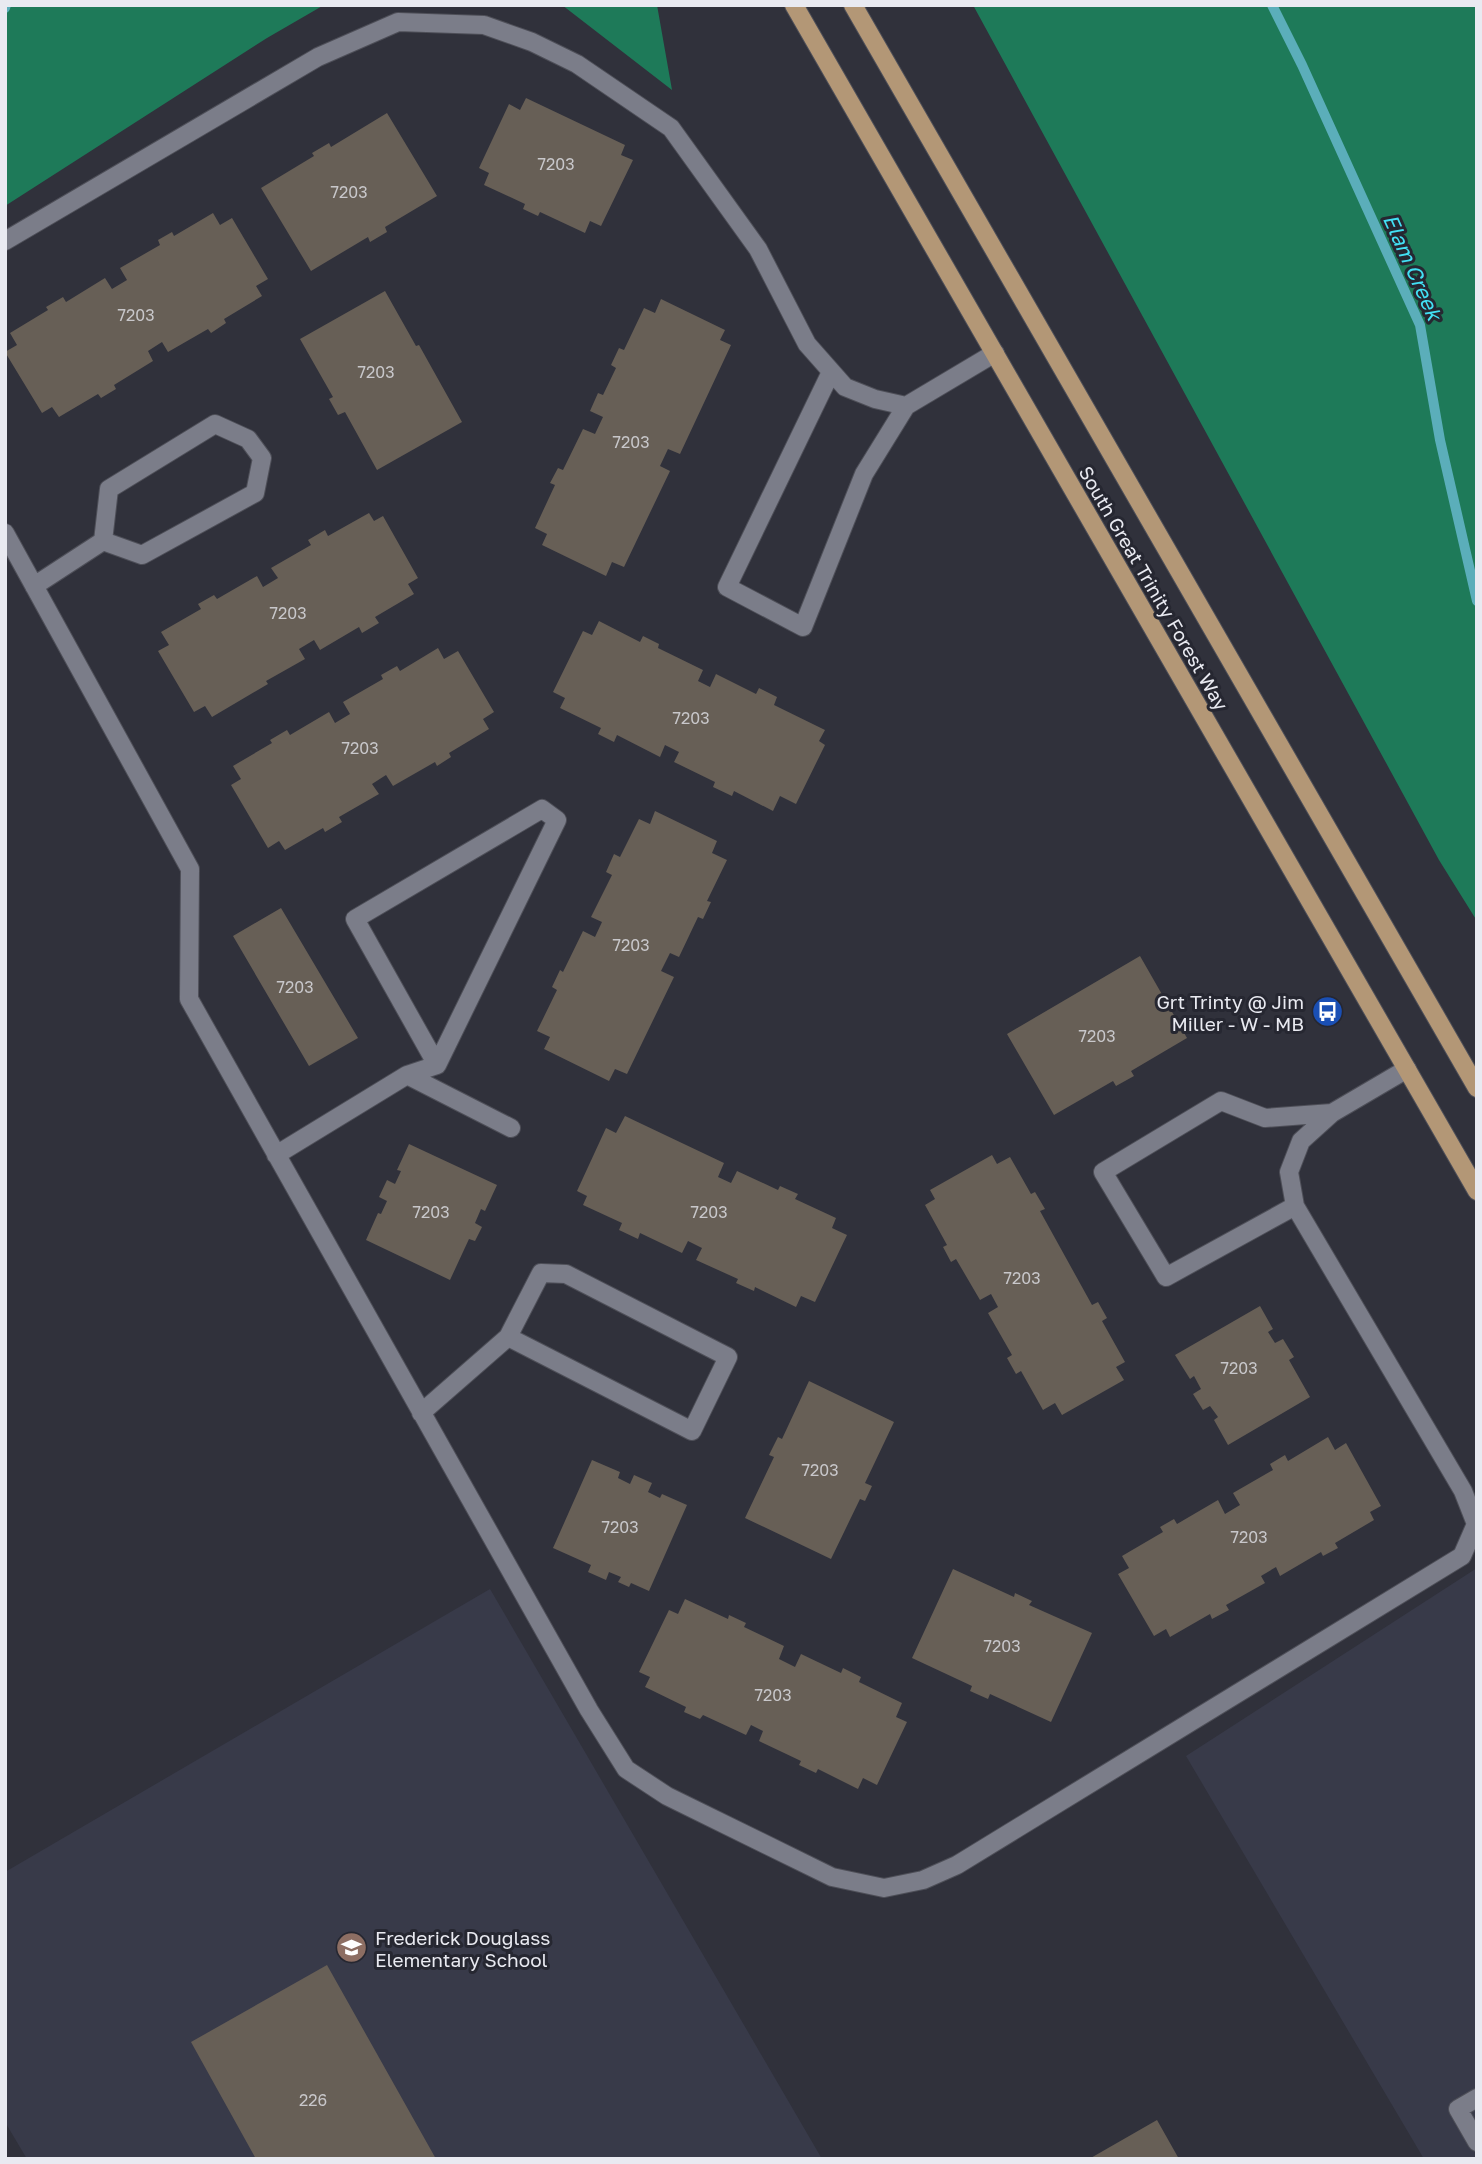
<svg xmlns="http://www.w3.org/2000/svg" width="1482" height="2164" font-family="'Golos Text',sans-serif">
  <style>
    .built { fill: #383a49 }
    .forest { fill: #1e7a59 }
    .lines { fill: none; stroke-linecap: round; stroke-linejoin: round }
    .stream { stroke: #5baeba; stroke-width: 10 }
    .building { fill: #675f56 }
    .service-casing { stroke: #4e4f58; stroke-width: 20 }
    .primary-casing { stroke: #4e4f58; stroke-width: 20 }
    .service { stroke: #7b7d89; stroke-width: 18 }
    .primary { stroke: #b39776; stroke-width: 18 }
    .labels { text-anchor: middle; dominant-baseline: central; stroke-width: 6; stroke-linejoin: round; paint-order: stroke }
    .number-label { font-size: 16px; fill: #c8c7ca }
    .street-label { font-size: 19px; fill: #e9eaf1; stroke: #262731 }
    .poi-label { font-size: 19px; fill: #e9eaf1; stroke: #262731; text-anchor: end }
    .water-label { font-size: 21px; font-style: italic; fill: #42e0f4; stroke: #262731 }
  </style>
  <rect width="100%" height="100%" fill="#30313b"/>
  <!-- built -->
  <path class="built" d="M1477,1568V2159H1424L1186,1756Z
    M490,1589L822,2159H27L5,2122V1872Z"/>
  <!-- forest -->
  <path class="forest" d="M5,5H324L267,38L5,206Z
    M562,5H657L672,90Z
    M973,5H1477V921L1439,860Z"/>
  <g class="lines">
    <!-- stream -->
    <path class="stream" d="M1272,5L1302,65L1420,325L1440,440L1477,601
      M5,8L6,5"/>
  </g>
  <!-- building -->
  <path class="building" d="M526,98L625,145L621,155L633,160L601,226L590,221L585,233L540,212L538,216L523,209L525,204L484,185L489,173L479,168L509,104L520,110Z
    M387,113L437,196L385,227L387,232L370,242L368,237L311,271L261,188L314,156L312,153L329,143L331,147Z
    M213,213L220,225L232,218L268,279L256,286L262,296L224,319L226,323L211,333L208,329L168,352L162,342L148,351L153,361L114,385L116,389L101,398L98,394L59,417L52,407L42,413L5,352L17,345L10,333L48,310L46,307L63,297L66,302L105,278L112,289L127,280L120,268L160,245L158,240L172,232L174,236Z
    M385,291L416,346L419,345L462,422L377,470L345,412L338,415L329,399L333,397L300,339Z
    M661,299L725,330L720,340L731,345L680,454L668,449L660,466L670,471L624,567L612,562L606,576L542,545L547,534L535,528L555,485L550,483L558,468L563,470L583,429L595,434L603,417L590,411L598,393L603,395L616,368L611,365L619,348L624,350L644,308L655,313Z
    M369,513L374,521L383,516L418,578L408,584L414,594L375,617L379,623L362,633L359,627L320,650L314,640L299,649L305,659L266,681L268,684L212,717L205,706L194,712L158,651L169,645L161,632L201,609L198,604L214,595L217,599L257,576L263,587L278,578L271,568L311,545L308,540L325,530L328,536Z
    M599,621L640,642L643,636L659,644L658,648L703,670L698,681L710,687L716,674L756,694L759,688L777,697L774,705L825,730L819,741L825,745L796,804L780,796L773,811L734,791L732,796L713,787L715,782L674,762L679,752L665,745L660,757L617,735L614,742L598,734L601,728L560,708L565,698L553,692L583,631L592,635Z
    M438,648L444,659L458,651L494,712L483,719L489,729L449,753L451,757L437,766L435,762L393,786L386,775L372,784L379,794L339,817L342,822L325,832L323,828L285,850L279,841L268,848L231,785L241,779L233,766L272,743L270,740L287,730L290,735L329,712L335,723L350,714L343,702L383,679L381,675L397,666L400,671Z
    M655,811L717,841L712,853L727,860L707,901L711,902L703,919L698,917L679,957L670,953L661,971L674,977L627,1074L615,1069L609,1081L544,1049L550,1037L537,1031L557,990L552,987L560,970L563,972L583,931L595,937L602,922L591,917L612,875L606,872L614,854L620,857L639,819L650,824Z
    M281,908L358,1038L309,1066L233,936Z
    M1140,956L1187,1038L1131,1071L1134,1076L1116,1086L1113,1081L1054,1115L1007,1034Z
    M625,1116L724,1163L718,1177L731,1183L737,1171L778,1190L780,1186L798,1194L795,1199L836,1218L832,1228L847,1235L815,1302L801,1296L796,1307L755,1287L754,1291L736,1283L738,1279L696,1260L702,1248L688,1241L682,1253L640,1233L638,1239L619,1230L622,1223L583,1205L587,1196L577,1191L606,1128L616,1133Z
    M409,1144L497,1185L485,1211L481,1209L475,1223L482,1227L475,1241L469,1239L450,1280L366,1240L378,1213L381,1214L387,1201L379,1197L387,1180L395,1184L401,1171L397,1170Z
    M992,1155L997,1164L1010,1157L1031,1194L1035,1192L1045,1209L1040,1211L1092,1305L1098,1302L1107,1318L1102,1321L1125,1362L1116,1367L1124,1380L1062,1415L1055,1403L1043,1410L1021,1371L1016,1374L1007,1358L1012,1355L988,1313L998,1307L991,1294L980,1300L956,1259L951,1262L943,1247L947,1245L925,1205L935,1199L930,1190Z
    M1260,1306L1273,1329L1268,1332L1275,1343L1283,1339L1294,1357L1289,1360L1310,1397L1228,1445L1214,1420L1218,1417L1210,1406L1203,1410L1193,1394L1201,1389L1194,1376L1190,1379L1175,1355Z
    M809,1381L894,1422L865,1483L872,1486L865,1501L860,1499L831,1559L745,1518L774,1457L769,1455L778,1437L782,1439Z
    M1328,1437L1335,1450L1346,1443L1381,1506L1370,1512L1374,1520L1335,1543L1338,1548L1323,1556L1321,1552L1280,1576L1276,1567L1261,1576L1265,1583L1226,1605L1229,1610L1212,1619L1210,1614L1170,1637L1166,1629L1154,1636L1118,1574L1129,1568L1122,1556L1163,1532L1160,1527L1174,1519L1177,1524L1218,1500L1225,1514L1240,1505L1233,1493L1273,1470L1270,1464L1285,1455L1288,1461Z
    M592,1460L620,1472L618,1478L630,1484L634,1475L652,1483L648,1492L660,1498L662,1494L687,1505L649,1591L631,1583L629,1587L618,1582L621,1577L609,1572L606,1580L588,1572L591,1565L553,1548Z
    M953,1569L1014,1597L1015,1593L1032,1601L1029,1605L1092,1633L1051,1722L990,1694L988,1699L970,1691L972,1686L912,1658Z
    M685,1599L728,1619L729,1615L746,1623L744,1627L784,1646L779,1659L795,1667L801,1654L841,1673L843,1668L861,1677L859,1682L902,1703L896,1717L907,1722L877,1785L863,1778L858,1789L818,1769L816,1773L799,1765L801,1761L759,1741L763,1731L751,1725L746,1735L703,1715L700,1719L684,1712L686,1707L645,1687L650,1677L639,1672L669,1610L678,1614Z
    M327,1965L436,2159H256L191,2042Z
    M1157,2120L1179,2159H1089Z"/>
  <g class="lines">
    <defs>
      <path id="service" d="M5,241L318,57L398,22L484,25L532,42L577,64L671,128L758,249L807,344L845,387L875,399L906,406
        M831,372L727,587L803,627L864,474L906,406L995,353
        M5,533L190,869L189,999L589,1710L626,1769L667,1796L832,1877L884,1888L923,1880L957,1865L1462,1556L1476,1524L1463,1491L1295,1206L1289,1172L1301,1141L1332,1113L1407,1069
        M34,586L103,541L142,555L255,493L262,458L248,439L215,424L109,489L103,541
        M407,1075L437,1065L355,919L542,809L557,820L437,1065
        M276,1155L407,1075L511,1128
        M1295,1206L1166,1277L1103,1172L1221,1101L1265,1118L1332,1113
        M421,1413L508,1337L692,1431L728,1357L566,1274L541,1273L508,1337
        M1477,2098L1458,2109L1477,2142"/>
      <path id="primary" d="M794,5L1477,1191
        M853,5L1477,1088"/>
    </defs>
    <!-- service casing -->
    <use href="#service" class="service-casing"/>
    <!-- primary casing -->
    <use href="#primary" class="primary-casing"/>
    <!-- service -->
    <use href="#service" class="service"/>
    <!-- primary -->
    <use href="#primary" class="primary"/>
  </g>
  <!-- icons -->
  <defs>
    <symbol id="bus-disc" viewBox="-11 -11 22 22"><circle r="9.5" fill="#1a4fb4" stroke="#262731"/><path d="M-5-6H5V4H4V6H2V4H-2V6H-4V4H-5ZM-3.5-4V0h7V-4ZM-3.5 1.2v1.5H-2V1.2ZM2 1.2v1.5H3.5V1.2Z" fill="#fff"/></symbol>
    <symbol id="school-disc" viewBox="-11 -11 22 22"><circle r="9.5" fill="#8d6e63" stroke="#262731"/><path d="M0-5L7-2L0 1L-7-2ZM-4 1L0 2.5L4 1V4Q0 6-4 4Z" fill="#fff"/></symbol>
  </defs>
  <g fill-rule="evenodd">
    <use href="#bus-disc" x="1310" y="994" width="35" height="35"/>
    <use href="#school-disc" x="334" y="1930" width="35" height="35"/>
  </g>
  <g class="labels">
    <!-- number labels -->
    <g class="number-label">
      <text x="556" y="164">7203</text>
      <text x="349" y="192">7203</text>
      <text x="136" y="315">7203</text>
      <text x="376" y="372">7203</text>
      <text x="631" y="442">7203</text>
      <text x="288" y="613">7203</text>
      <text x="691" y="718">7203</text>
      <text x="360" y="748">7203</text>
      <text x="631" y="945">7203</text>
      <text x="295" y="987">7203</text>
      <text x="1097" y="1036">7203</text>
      <text x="431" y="1212">7203</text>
      <text x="709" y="1212">7203</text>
      <text x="1022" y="1278">7203</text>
      <text x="1239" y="1368">7203</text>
      <text x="820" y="1470">7203</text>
      <text x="620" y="1527">7203</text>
      <text x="1249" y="1537">7203</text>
      <text x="1002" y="1646">7203</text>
      <text x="773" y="1695">7203</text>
      <text x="313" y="2100">226</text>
    </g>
    <!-- street labels -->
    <g class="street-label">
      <text transform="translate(1154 588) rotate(60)">South Great Trinity Forest Way</text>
    </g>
    <!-- poi labels -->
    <g class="poi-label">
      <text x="1304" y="1001">Grt Trinty @ Jim<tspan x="1304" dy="22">Miller - W - MB</tspan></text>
      <text x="375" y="1937" text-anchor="start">Frederick Douglass<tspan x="375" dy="22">Elementary School</tspan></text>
    </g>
    <!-- water labels -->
    <g class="water-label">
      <text transform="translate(1413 267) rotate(66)">Elam Creek</text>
    </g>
  </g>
  <!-- border -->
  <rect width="1482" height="2164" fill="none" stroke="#e9eaf1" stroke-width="14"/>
</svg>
